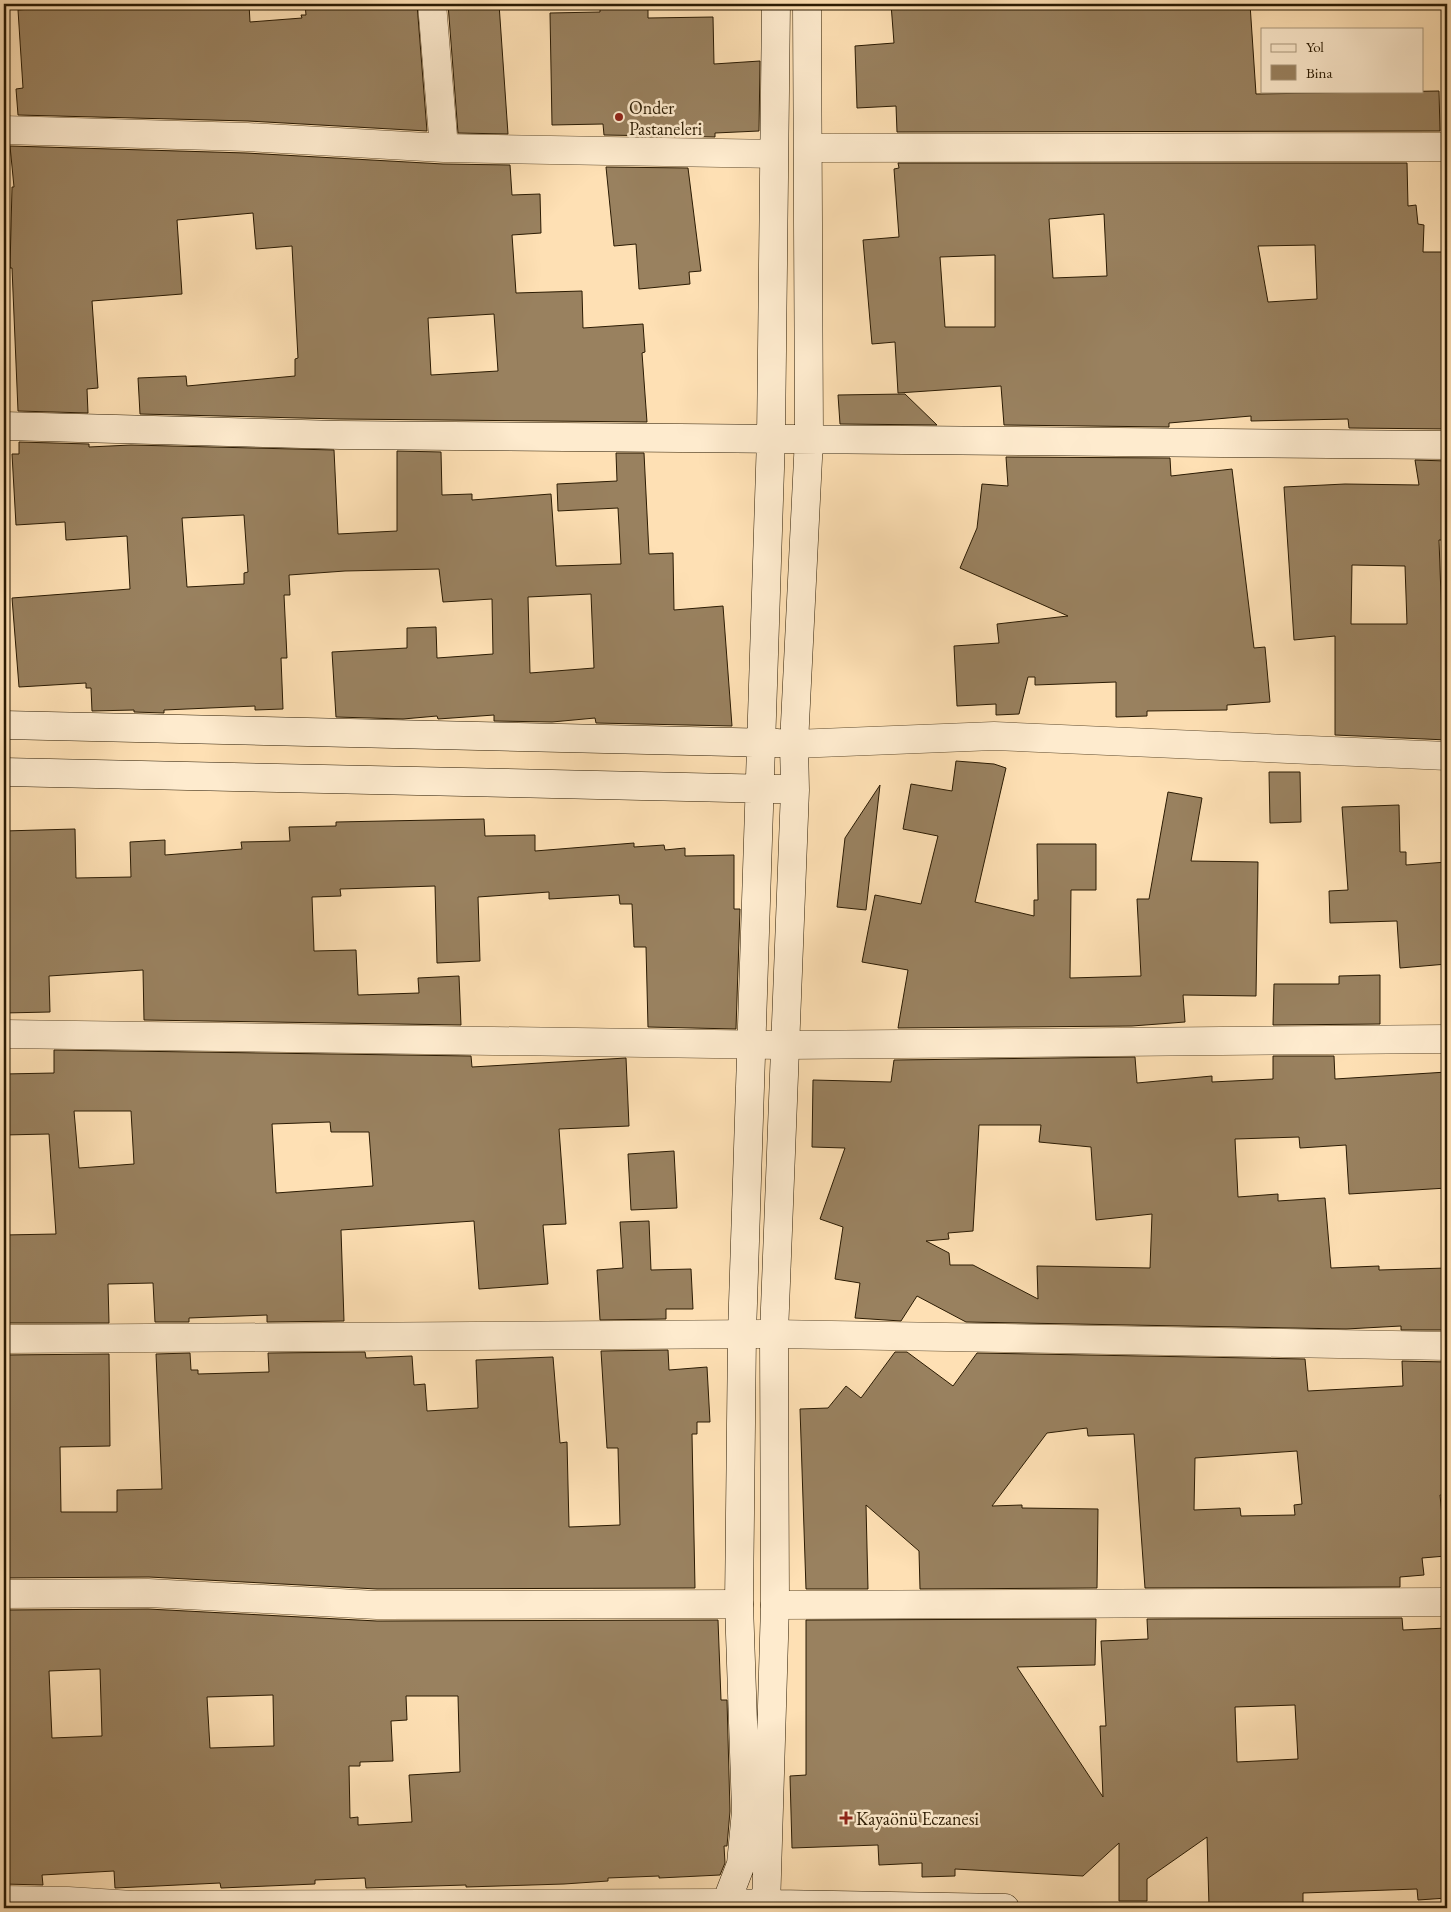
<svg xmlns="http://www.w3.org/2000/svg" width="1451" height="1912" font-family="'EB Garamond',serif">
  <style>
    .building { fill: #99815f; stroke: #2b1b03; fill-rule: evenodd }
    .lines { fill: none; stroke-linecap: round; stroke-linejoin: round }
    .street-casing { stroke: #604c2f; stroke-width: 29 }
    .secondary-casing { stroke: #2b1b03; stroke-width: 29 }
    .street { stroke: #feebce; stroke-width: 28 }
    .secondary { stroke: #feebce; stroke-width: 28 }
    .poi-dot { fill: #8f2418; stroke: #feebce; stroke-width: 2 }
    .labels { text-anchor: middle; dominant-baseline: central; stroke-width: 5; stroke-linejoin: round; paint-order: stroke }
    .poi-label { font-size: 18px; fill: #2b1b03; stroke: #feebce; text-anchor: start }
  </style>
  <rect width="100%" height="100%" fill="#fee0b4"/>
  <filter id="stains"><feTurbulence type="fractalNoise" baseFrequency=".004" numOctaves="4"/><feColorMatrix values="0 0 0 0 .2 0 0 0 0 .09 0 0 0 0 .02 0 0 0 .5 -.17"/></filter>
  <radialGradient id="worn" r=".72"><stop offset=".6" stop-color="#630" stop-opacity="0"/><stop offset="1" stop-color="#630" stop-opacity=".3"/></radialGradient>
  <!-- building -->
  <path class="building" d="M93,4H249L250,22L302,18L301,15H306L305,4H417L427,131L248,121L18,115L16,89L23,88L18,10Z
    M448,4H499L508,134L458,133Z
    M600,4H648V18L713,17L714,64L760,61L759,131L715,133V137L604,135L603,124L552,125L550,13L600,12Z
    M891,4H1250L1256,94L1439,91L1440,131L897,132L896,106L857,108L855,46L894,43Z
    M10,146L246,153L443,164L510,165L512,195L540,194L541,233L512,235L516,293L582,291L583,328L643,324L645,352L642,353L647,422L340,419L140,414L138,378L186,376L187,386L295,376V359L298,358L292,246L256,249L253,213L177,220L182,294L92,301L98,388L87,389L88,413L18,411L12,268H10L12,187H14ZM494,314L498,371L431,375L428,318Z
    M898,163H1407L1408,206L1416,205L1418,224L1424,225L1423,252H1447V429L1349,428L1348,419L1251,421V416L1169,423V427L1004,425L1001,386L898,393L895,342L872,344L863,240L899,237L894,169L899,168ZM1104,214L1107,276L1053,278L1049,219ZM1315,245L1317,299L1268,302L1258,246ZM995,255V327H945L940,257Z
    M606,167L688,168L701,271L689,272L690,284L639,289L636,244L614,246Z
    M905,394L937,425L840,424L838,395Z
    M19,442L89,444V447L131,445L334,450L338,534L397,531V451L441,452L442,495L472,494V500L551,494L556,566L621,564L618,508L558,511L557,484L617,481L616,453H644L649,554L673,553L674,610L723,606L732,726L596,723L595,718L552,722L494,721V715L438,719L437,716L403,719L336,717L332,652L407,648V628L436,627L437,658L493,654L492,599L443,602L439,569L345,571L289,575L290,595H284L287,658H281L283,709L255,710V706L164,710V713L134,712V710L92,711L91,688H86V683L19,687L12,598L130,589L127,536L66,540L65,522L16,525L12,454H19ZM244,515L248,572L244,573V584L187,587L182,518ZM591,594L594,668L530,673L528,597Z
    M1006,457L1170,458L1171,476L1232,469L1254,648L1265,647L1270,702L1227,705V710L1147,711V716L1116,717V682L1035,685V677H1028L1019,714L996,715V704L957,706L954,646L999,643L997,624L1068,616L960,568L977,528L982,484L1008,486Z
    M1415,460L1447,461L1446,540H1439L1442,624L1447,623V740L1335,735V636L1294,640L1284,487L1345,484L1419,485ZM1352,565L1405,566L1407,624H1351Z
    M956,761L994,764L1006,768L975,902L1034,916V900H1038L1037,844H1096V890H1071L1070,978L1141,976L1137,899H1149L1168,792L1202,798L1191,861L1258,862L1256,996L1183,995L1185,1022L1132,1026L898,1028L908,970L862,962L875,895L921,904L938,836L903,829L911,784L952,791Z
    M1269,772H1300L1301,822L1270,823Z
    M880,785L866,910L837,907L845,838Z
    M1399,805L1400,852H1406V865L1447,862V964L1400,968L1397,921L1330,923L1329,891L1348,890L1342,807Z
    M484,819L485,836L535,835V851L634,843V847L664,845L665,850L685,848V856L734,855V909H740L736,1029L648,1027L646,947H634L632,904H620L619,895L549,899V892L478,897L480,961L437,963L435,886L340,889L341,896L312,897L314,951L356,950L358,995L419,993L418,978L459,976L461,1025L144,1020L143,970L49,976L50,1012L4,1013V831L75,829L76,878L131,877L130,842L165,840V855L242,849L241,842L290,841L289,827L336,826V822Z
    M1380,975V1024L1273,1025L1274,984H1339V976Z
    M54,1050L471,1056L472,1067L626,1058L629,1126L559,1129L566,1224L543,1225L548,1284L479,1289L474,1221L341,1230L344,1321L267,1322V1315L189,1318V1322H155L153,1283L108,1284L109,1323H4V1235L56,1234L49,1134L4,1135V1074L54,1073ZM74,1111H131L134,1164L79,1168ZM330,1122L331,1132H369L373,1186L276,1193L272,1124Z
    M1273,1056H1334L1335,1079L1447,1072V1188L1349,1194L1346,1145L1300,1148L1299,1137L1235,1139L1238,1197L1278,1194V1201L1325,1198L1331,1268L1379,1266V1270L1447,1268V1330H1401V1326L1346,1329L966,1322L917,1296L901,1321L855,1318L860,1283L835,1279L843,1227L820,1219L845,1148L812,1147L813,1080L891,1082L894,1060L1135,1057L1137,1083L1212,1076V1082L1273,1079ZM979,1125H1041L1039,1142L1091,1147L1096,1220L1152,1214L1150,1268L1037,1266L1038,1299L973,1265H950L949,1253L926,1241L949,1239L948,1233L973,1231Z
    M674,1151L677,1208L631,1210L628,1154Z
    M649,1221L651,1270L691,1269L693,1309H666V1319L600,1320L597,1270L623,1268L620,1222Z
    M668,1350L669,1370L707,1367L710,1422H697V1434H692L695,1588L377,1589L149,1577L4,1578V1355L109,1354L110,1446L60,1447L61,1512H117V1490L162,1489L156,1354L190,1353L191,1370H198V1374L269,1372L268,1353L365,1352L366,1358L412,1356L414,1385L425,1384L427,1411L478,1408L476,1360L553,1357L560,1443L567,1442L569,1527L620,1525L618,1448H607L601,1351Z
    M895,1352H907L953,1386L977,1353L1305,1359L1308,1391L1403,1386L1402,1361L1447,1362V1495H1440L1446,1556L1422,1558L1424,1575L1400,1577V1587L1145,1588L1134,1434L1088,1436L1087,1428L1047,1433L992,1506L1022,1505V1508L1098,1509L1097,1588L920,1589L919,1551L866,1505L868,1589H806L800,1409L828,1408L846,1386L861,1398ZM1297,1451L1302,1504L1294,1505L1295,1515L1241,1516L1240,1508L1194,1510L1195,1458Z
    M148,1609L377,1621L718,1620L721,1700H727L730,1811L727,1846H724L725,1863L720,1875L659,1878V1876L608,1878V1881L564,1884L466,1887V1885L366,1888L365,1878L315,1880V1884L221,1888L220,1883L115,1888L114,1871L42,1875L43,1885L4,1884V1610ZM100,1669L102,1736L52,1738L49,1671ZM273,1695L274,1746L210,1748L207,1697ZM406,1696H458L460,1772L409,1775L412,1822L358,1825V1817L350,1818L349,1766H360V1762L393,1761L391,1721L407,1720Z
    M1402,1618L1403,1630L1447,1628V1898L1418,1900L1417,1889L1303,1893V1906L1263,1908V1904L1209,1906L1207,1837L1147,1879V1901H1119V1843L1083,1876L955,1869V1876L922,1877V1863L879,1865L878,1845L792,1848L790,1776L806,1775V1620L1096,1619L1095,1665L1017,1667L1103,1797L1100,1726H1106L1101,1641L1148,1639L1147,1619ZM1295,1705L1298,1759L1237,1762L1235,1707Z"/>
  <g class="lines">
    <defs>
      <path id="street" d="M432,4L444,148
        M4,130L247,137L444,148L773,154
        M810,148L1447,147
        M794,744L994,736L1447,756
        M4,1034L785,1045L1447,1039
        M4,1339L774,1334L1447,1346
        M4,1594L148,1593L377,1605L739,1604
        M775,1605L1447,1602
        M4,1900L68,1901L133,1905L724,1903"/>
      <path id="secondary" d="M4,426L340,435L1447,445
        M4,725L777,743
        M4,772L780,789
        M724,1903L1005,1908
        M724,1908L741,1864L746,1811L739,1604L742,1334L771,438L776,4
        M766,1908L775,1605L774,1334L795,790L794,744L809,438L807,4"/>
    </defs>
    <!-- street casing -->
    <use href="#street" class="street-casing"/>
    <!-- secondary casing -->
    <use href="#secondary" class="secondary-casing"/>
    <!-- street -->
    <use href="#street" class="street"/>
    <!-- secondary -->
    <use href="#secondary" class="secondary"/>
  </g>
  <!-- markers -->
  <g class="poi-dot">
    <circle cx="619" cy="117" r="5"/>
    <path d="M843.5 1810.5h5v5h5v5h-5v5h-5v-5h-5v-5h5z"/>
  </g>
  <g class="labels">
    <!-- poi labels -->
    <g class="poi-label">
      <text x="629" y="107">Onder<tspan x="629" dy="21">Pastaneleri</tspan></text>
      <text x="856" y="1818">Kayaönü Eczanesi</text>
    </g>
  </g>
  <!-- margin -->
  <rect width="1451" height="1912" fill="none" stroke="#fee0b4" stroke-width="20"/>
  <rect x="5" y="5" width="1441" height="1902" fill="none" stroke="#2b1b03" stroke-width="2.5"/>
  <rect x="10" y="10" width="1431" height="1892" fill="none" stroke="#2b1b03"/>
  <!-- legend -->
  <rect x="1261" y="28" width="162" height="65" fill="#feebce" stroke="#aa987d"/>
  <rect x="1271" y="44" width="25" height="8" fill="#feebce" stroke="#aa987d"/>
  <text x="1306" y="52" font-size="15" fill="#2b1b03">Yol</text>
  <rect x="1271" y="65" width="25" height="15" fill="#99815f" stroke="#aa987d"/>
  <text x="1306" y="78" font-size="15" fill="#2b1b03">Bina</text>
  <rect width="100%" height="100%" filter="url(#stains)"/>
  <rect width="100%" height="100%" fill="url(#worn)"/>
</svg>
